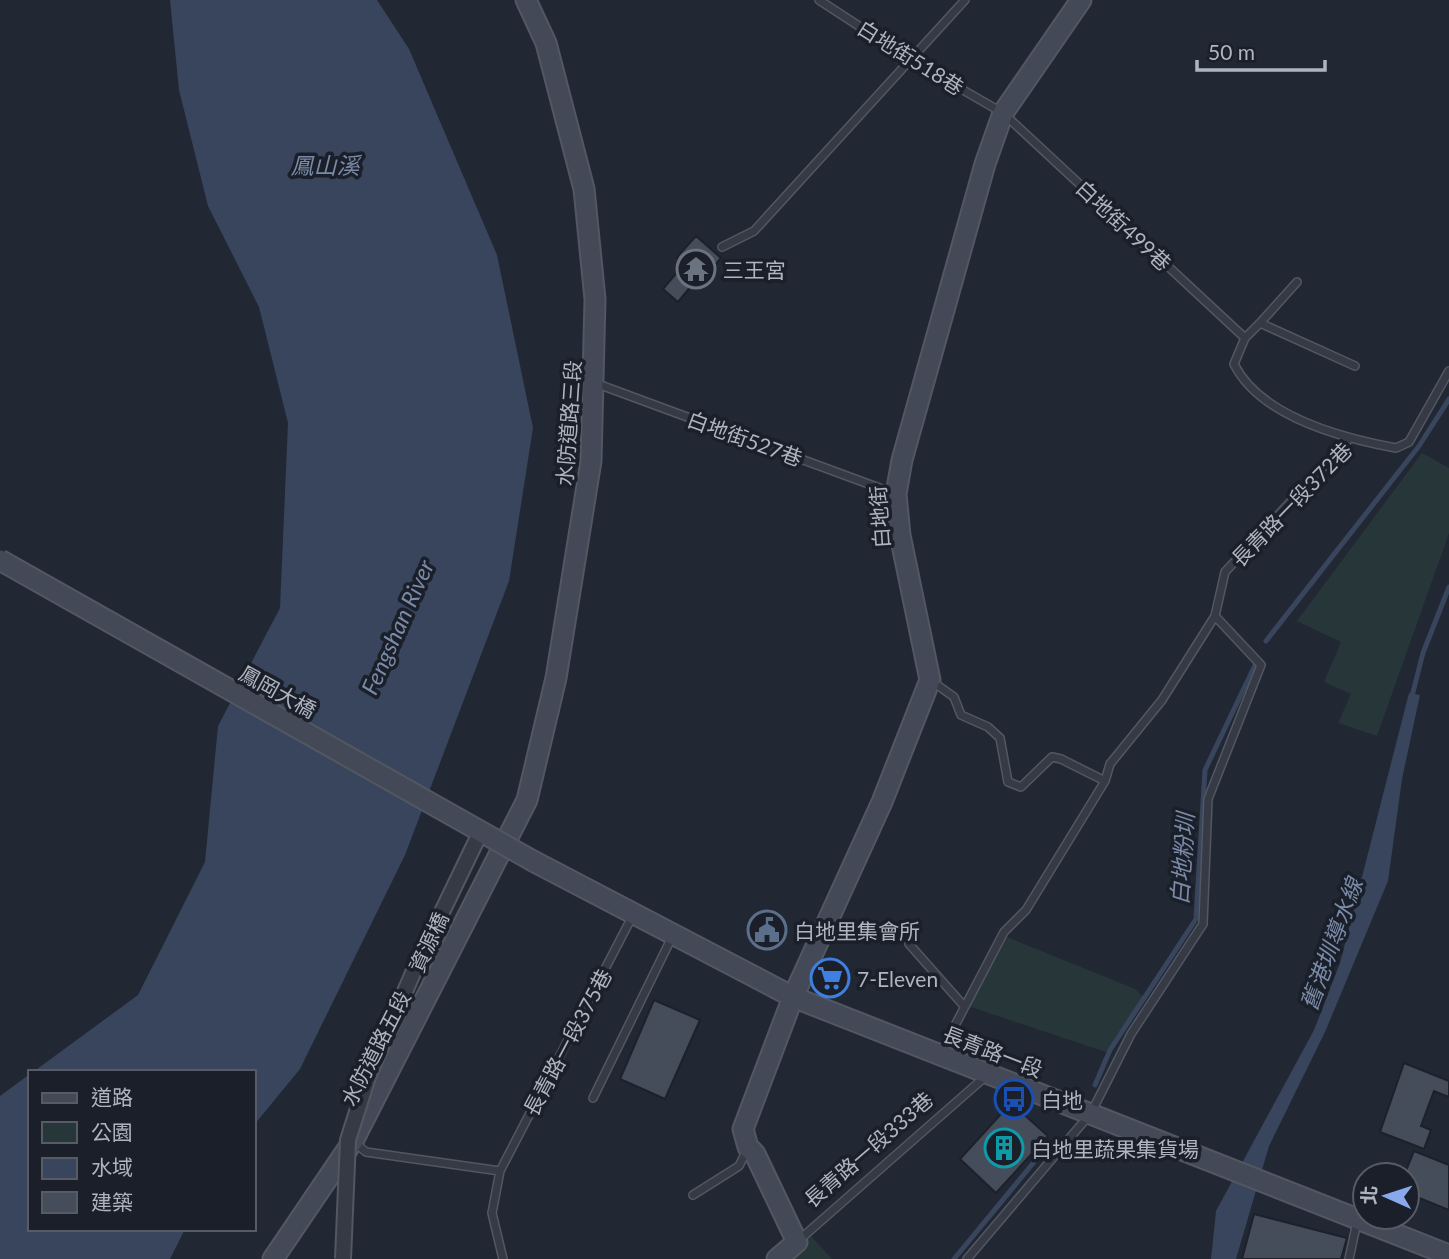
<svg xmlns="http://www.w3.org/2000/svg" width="1449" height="1259" font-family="Lato,'Noto Sans TC',sans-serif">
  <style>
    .green { fill: #273739 }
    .water { fill: #38455c }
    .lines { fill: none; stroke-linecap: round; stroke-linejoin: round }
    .stream { stroke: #38455c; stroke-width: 5 }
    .building { fill: #454d5b; stroke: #1c212b; stroke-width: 2 }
    .lane-casing { stroke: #525762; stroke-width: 10 }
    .secondary-casing { stroke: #525762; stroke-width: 23 }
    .lane { stroke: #353a45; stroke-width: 7 }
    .secondary { stroke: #434957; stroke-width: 19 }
    .street-bridge-casing { stroke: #525762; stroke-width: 18; stroke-linecap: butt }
    .secondary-bridge-casing { stroke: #525762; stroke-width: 23; stroke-linecap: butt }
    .street-bridge { stroke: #353a45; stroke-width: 14 }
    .secondary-bridge { stroke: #434957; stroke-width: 19 }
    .labels { text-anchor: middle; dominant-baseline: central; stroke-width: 7; stroke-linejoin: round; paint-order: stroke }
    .street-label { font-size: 21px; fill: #afb4c1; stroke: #1a1f29 }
    .poi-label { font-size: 21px; fill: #afb4c1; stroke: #1a1f29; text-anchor: start }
    .water-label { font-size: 23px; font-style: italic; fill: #7a8aa7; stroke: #1a1f29 }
  </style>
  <rect width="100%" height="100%" fill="#212834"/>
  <!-- green -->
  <path class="green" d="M1422,453L1449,468V533L1377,736L1338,723L1351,694L1324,682L1341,642L1297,621Z
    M1002,935L1135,989L1143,997L1106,1052L965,1005Z
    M807,1232L832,1259H780Z"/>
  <!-- water -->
  <path class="water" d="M170,0H377L409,49L497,255L533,428L509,581L405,855L300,1069L254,1125V1072H33L138,995L205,862L218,726L280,608L288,423L259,307L208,206L179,90Z
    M1409,693L1420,695L1402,779L1388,881L1325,1032L1269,1146L1236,1259H1211L1216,1211L1314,1030L1340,963Z
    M30,1074V1229H185L170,1259H0V1096Z"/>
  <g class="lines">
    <!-- stream -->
    <path class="stream" d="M1266,641L1419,446L1449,399
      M1411,700L1423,653L1449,587
      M1095,1085L1110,1050L1196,919L1205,770L1257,661
      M954,1259L1049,1144"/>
  </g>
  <!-- building -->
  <path class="building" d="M696,236L721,258L704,278L700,275L678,302L663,289L685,263L677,257Z
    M762,913L783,922L772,947L754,942L756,939L751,937Z
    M654,1000L700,1020L665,1099L620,1079Z
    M1404,1063L1449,1081V1097L1434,1091L1421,1126L1431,1130L1424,1149L1380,1132Z
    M1011,1103L1048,1136L996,1193L960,1159Z
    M1414,1151L1449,1165V1210L1407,1193V1168Z
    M1254,1214L1347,1238L1341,1259H1242Z"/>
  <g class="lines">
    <defs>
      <path id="lane" d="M819,0L911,60L1003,113L1245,338L1234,364C1260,416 1342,438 1396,448L1409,442L1449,371
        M722,247L754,231L965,0
        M1260,323L1297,282
        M1245,338L1260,323L1355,366
        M595,383L893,493
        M933,682L954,697L961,715L988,727L1000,738L1008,782L1021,787L1052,757L1061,759L1105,781
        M909,944L964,1006
        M940,1054L1004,932L1026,910L1105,781L1110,764L1162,700L1215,616L1225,572L1350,438
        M593,1098L673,935
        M354,1142L366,1152L500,1171L633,915
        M500,1171L492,1213L503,1259
        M693,1195L739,1166L748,1148
        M798,1241L986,1076
        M967,1259L1091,1113L1131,1034L1203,924L1208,799L1261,665L1215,616
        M1349,1259L1357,1222"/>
      <path id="secondary" d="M533,861L793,997L1449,1255
        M273,1259L353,1141L527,800L556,678L591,461L595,299L584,189L546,43L526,0
        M777,1259L797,1242L755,1154L748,1147L743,1129L793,997L882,802L930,680L900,535L896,494L902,460L985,164L1003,113L1081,0"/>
    </defs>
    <!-- lane casing -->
    <use href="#lane" class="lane-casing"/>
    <!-- secondary casing -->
    <use href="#secondary" class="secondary-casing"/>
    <!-- lane -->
    <use href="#lane" class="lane"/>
    <!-- secondary -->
    <use href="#secondary" class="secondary"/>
    <defs>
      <path id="street-bridge" d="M343,1259L348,1140L368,1077L416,966L481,831"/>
      <path id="secondary-bridge" d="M0,560L533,861"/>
    </defs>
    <!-- street-bridge casing -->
    <use href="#street-bridge" class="street-bridge-casing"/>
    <!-- secondary-bridge casing -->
    <use href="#secondary-bridge" class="secondary-bridge-casing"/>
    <!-- street-bridge -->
    <use href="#street-bridge" class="street-bridge"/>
    <!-- secondary-bridge -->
    <use href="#secondary-bridge" class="secondary-bridge"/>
  </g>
  <!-- icons -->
  <defs>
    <symbol id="temple-ring" viewBox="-11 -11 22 22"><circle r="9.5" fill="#1a1f29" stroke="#6b7280" stroke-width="1.5"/><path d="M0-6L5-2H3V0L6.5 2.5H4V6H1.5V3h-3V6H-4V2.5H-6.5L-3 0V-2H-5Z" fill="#6b7280"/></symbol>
    <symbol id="civic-ring" viewBox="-11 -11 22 22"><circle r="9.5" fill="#1a1f29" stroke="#5c6f8a" stroke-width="1.5"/><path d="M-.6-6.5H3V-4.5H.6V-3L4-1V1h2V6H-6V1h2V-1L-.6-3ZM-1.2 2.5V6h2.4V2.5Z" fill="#5c6f8a"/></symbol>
    <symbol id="supermarket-ring" viewBox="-11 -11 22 22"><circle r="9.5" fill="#1a1f29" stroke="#3f7fe0" stroke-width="1.5"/><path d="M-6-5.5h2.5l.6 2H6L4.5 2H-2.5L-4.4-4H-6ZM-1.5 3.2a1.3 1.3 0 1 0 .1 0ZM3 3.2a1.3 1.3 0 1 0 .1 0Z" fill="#3f7fe0"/></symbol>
    <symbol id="bus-ring" viewBox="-11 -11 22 22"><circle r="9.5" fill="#1a1f29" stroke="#1a4fb4" stroke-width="1.5"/><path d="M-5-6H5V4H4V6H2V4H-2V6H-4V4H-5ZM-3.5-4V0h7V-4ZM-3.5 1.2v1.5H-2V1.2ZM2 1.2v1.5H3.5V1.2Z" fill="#1a4fb4"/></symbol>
    <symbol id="building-ring" viewBox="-11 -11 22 22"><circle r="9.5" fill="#1a1f29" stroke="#0f9aa8" stroke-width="1.5"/><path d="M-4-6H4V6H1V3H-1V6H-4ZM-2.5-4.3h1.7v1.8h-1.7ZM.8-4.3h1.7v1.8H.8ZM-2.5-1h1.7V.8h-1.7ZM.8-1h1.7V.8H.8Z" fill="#0f9aa8"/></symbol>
  </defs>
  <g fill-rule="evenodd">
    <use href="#temple-ring" x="674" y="247" width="44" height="44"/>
    <use href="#civic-ring" x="745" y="908" width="44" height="44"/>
    <use href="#supermarket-ring" x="808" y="956" width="44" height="44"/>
    <use href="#bus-ring" x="992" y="1077" width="44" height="44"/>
    <use href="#building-ring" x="982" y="1126" width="44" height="44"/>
  </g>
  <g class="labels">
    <!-- street labels -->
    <g class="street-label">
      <text transform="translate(911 57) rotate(32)">白地街518巷</text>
      <text transform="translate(1124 225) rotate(43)">白地街499巷</text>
      <text transform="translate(568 423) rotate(-86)">水防道路三段</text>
      <text transform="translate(745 438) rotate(20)">白地街527巷</text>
      <text transform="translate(1291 504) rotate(-46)">長青路一段372巷</text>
      <text transform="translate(879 517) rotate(-94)">白地街</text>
      <text transform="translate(278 691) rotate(29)">鳳岡大橋</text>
      <text transform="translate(428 942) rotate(-65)">資源橋</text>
      <text transform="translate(567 1042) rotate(-62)">長青路一段375巷</text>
      <text transform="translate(375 1048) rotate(-63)">水防道路五段</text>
      <text transform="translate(993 1051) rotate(21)">長青路一段</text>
      <text transform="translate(868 1149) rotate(-41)">長青路一段333巷</text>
    </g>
    <!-- poi labels -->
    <g class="poi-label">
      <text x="723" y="269">三王宮</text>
      <text x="794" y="930">白地里集會所</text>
      <text x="857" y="978">7-Eleven</text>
      <text x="1041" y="1099">白地</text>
      <text x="1031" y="1148">白地里蔬果集貨場</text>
    </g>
    <!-- water labels -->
    <g class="water-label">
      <text x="325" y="165">鳳山溪</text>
      <text transform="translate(397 627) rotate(-66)">Fengshan River</text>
      <text transform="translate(1182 859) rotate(-86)">白地粉圳</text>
      <text transform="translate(1331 944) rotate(-70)">舊港圳導水線</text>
    </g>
  </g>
  <!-- legend -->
  <rect x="28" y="1070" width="228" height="161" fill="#1a1f29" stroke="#565b66" stroke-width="2"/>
  <rect x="42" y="1093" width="35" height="10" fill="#434957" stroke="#565b66" stroke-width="2"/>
  <text x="91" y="1105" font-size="21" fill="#afb4c1">道路</text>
  <rect x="42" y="1122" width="35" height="21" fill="#273739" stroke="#565b66" stroke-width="2"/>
  <text x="91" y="1140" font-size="21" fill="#afb4c1">公園</text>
  <rect x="42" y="1158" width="35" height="21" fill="#38455c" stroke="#565b66" stroke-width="2"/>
  <text x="91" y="1175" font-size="21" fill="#afb4c1">水域</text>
  <rect x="42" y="1192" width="35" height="21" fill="#454d5b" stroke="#565b66" stroke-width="2"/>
  <text x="91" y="1210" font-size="21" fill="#afb4c1">建築</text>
  <!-- north arrow -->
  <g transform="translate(1386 1196) rotate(273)"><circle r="33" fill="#1a1f29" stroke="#565b66" stroke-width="2"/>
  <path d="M0-5L12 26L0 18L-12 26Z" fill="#8aa8ec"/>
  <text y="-10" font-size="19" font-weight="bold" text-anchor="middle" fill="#afb4c1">北</text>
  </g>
  <!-- scale -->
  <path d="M1197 60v10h128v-10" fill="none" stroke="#afb4c1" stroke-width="3.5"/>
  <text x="1208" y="60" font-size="21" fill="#afb4c1" stroke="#1a1f29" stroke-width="5" paint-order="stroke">50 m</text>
</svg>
